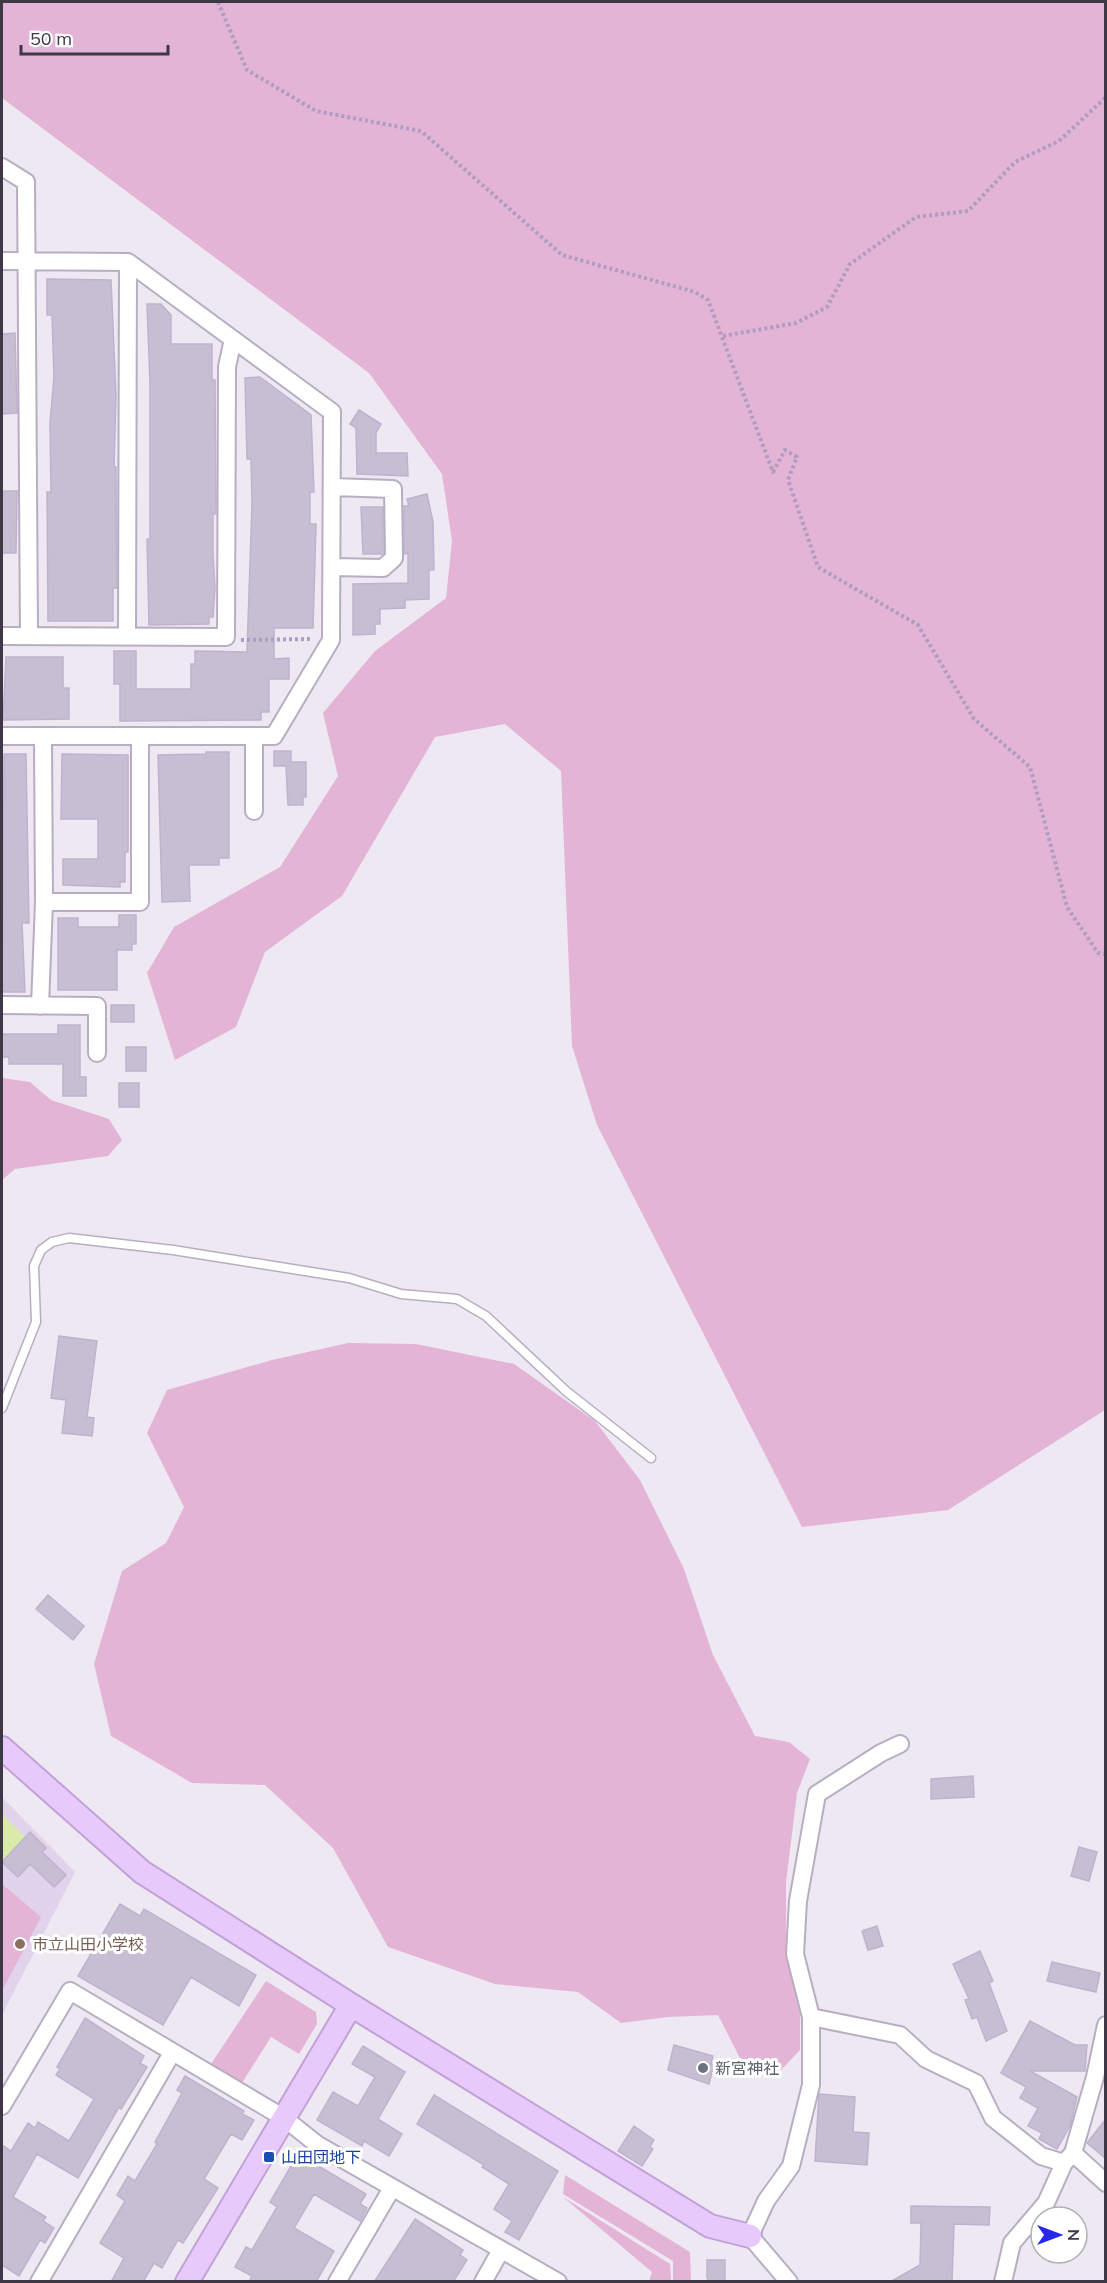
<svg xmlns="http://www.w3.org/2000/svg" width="1107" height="2283" font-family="Mulish,'Noto Sans JP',sans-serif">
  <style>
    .education { fill: #e0d3eb }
    .green { fill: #e4b4d6 }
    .water { fill: #daeba9 }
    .building { fill: #c8bed4; stroke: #bfb2ce; stroke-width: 1.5 }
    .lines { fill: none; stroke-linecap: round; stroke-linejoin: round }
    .lane-casing { stroke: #b7aec1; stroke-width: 11 }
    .street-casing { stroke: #b7aec1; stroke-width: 20 }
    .secondary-casing { stroke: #c1a1d8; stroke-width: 26 }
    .path { stroke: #ae9dbe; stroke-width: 4; stroke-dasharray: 3 3; stroke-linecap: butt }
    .lane { stroke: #fff; stroke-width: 8 }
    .street { stroke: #fff; stroke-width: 16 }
    .secondary { stroke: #e7cafb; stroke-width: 22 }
    .education-dot { fill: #8d6e63; stroke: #fff; stroke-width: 2 }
    .worship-dot { fill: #6b7280; stroke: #fff; stroke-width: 2 }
    .transit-dot { fill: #1a4fb4; stroke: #fff; stroke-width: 2 }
    .labels { text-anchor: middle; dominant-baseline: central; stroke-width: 6; stroke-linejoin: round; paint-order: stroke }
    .education-label { font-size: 16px; fill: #785e54; stroke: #fff; text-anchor: start }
    .worship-label { font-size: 16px; fill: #5b616d; stroke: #fff; text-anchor: start }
    .transit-label { font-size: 16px; fill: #164399; stroke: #fff; text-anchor: start }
  </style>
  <rect width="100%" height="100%" fill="#eee8f3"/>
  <!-- education -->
  <path class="education" d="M2,1797L75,1872L2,2015Z"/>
  <!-- green -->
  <path class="green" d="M2,2H1105V1410L948,1510L802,1527L597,1125L572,1046L561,771L505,724L435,737L342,896L265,952L236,1027L175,1060L147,973L174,927L280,867L338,776L323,713L375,651L446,598L452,541L442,474L369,373L2,98Z
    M2,1078L30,1082L51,1100L109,1119L122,1140L108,1156L15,1169L2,1180Z
    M348,1343L416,1344L514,1364L595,1421L640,1480L684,1569L713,1655L755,1736L789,1742L810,1759L797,1793L786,1882V1945L800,1999V2050L781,2070L745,2068L718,2015L668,2017L621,2023L578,1992L495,1984L388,1947L333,1848L265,1785L192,1783L111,1736L94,1664L122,1571L166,1543L184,1507L147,1433L167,1390L272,1360Z
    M2,1884L41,1917L2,1991Z
    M266,1981L316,2012L317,2024L299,2054L271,2037L242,2083L211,2064Z
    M565,2175L690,2252L691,2281H673V2261L563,2194Z
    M563,2197L670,2264L671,2281H649L652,2272Z"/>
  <!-- water -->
  <path class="water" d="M2,1814L25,1837L4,1859L2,1857Z"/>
  <!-- building -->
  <path class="building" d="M47,279L111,280L116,396L114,467H116L117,588H113V621H48L47,492H51L50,423L54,377L52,315H47Z
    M147,304H161L171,315V344H212V380H215L216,514H213V555L215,587L213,617H209V624L149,625L147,539H150V383Z
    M15,333L17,413L2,414V334Z
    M260,377L311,415L314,492H310V524H316L313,628H274V659L289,658V679H269V712H261V720L120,721V684H114V651H136V689H191V664H195V651L247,652L252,503L251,459H247L245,378Z
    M359,410L381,424L376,433V453H407L408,476L357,474L356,428L350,424Z
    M2,491H17L16,553H2Z
    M427,494L433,522L434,570H429V599L405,600V608L380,609V624H375V634L353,635V584L408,583V553L404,554V506H409L407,499Z
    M361,507H383V554H363Z
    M6,657H63V688H69V719L3,720Z
    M274,751H291V762H306V797H303V805H288L286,766H274Z
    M206,752H229V858H219V865H189L190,901L162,902L158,755L206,754Z
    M4,754H26L29,923H22L25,992H2Z
    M62,754L128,755V852H125V882H120V887L63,885V859H98V819H61Z
    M119,915H136V944H132V950H117V990H58V918H78V927H119Z
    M111,1005H134V1022H111Z
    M58,1025H80V1077H86V1096H63V1064H9V1057H2V1034H58Z
    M126,1047H146V1071H126Z
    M119,1083H139V1107H119Z
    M59,1336L97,1341L87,1417L94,1418L92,1436L62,1433L66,1400L51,1398Z
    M48,1595L84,1626L73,1640L36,1609Z
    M973,1776L974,1797L931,1799V1779Z
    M30,1832L46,1848L42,1852L66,1875L54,1887L30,1864L18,1877L2,1862Z
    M1079,1847L1097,1852L1089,1881L1071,1876Z
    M120,1904L140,1916L144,1909L256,1975L239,2006L191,1977L163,2025L78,1976Z
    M877,1926L883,1946L868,1950L862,1931Z
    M980,1951L993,1981L989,1983L1007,2031L986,2041L977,2017L972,2019L965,2000L969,1999L953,1964Z
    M1052,1962L1100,1973L1096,1992L1047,1981Z
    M85,2018L144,2056L140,2063L147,2067L121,2109L119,2107L78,2178L37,2154L13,2197L46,2217L43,2221L54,2228L45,2243L40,2240L19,2276L2,2265V2145L11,2151L28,2123L35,2128L38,2122L69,2141L94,2099L56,2075L60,2069L57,2067Z
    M1030,2021L1075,2045H1087L1085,2071H1030L1077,2097L1070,2126L1057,2149L1039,2139L1042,2133L1028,2126L1038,2108L1020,2098L1026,2087L1001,2073Z
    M674,2045L713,2056L711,2064L714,2065L709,2084L668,2070Z
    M363,2046L405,2072L378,2119L402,2134L389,2156L364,2141L362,2146L317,2120L333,2092L358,2106L375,2077L352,2064Z
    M185,2076L244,2111L242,2114L254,2120L242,2140L231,2134L204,2179L218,2188L183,2243L178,2240L162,2268L154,2263L143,2282H111L124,2258L100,2243L125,2201L117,2195L128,2176L135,2181L157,2144L155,2142L182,2093L177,2090Z
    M819,2094L855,2097L853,2132L869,2133L867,2165L815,2161Z
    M434,2095L558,2171L519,2240L505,2232L512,2221L494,2209L509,2184L482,2167L484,2165L417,2124Z
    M1106,2119V2159L1087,2143Z
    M634,2126L654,2140L650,2147L653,2149L642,2166L618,2151Z
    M298,2154L366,2194L360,2204L367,2208L360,2221L314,2194L294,2228L334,2251L316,2282H249L252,2276L235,2267L246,2247L252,2250L277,2207L270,2202Z
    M911,2206L990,2207L989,2225L954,2224L952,2282H890L920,2265L921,2223H911Z
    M415,2219L463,2250L460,2255L467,2260L453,2282H374Z
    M707,2260H725V2282H710L707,2278Z"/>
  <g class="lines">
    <defs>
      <path id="lane" d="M2,1408L36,1322L34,1266L41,1250L52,1242L69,1238L173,1250L349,1278L401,1294L457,1299L486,1316L566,1391L651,1458"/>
      <path id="street" d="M2,167L26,182L29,636
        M2,261L128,262L332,412L331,640L274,736H2
        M332,487L393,489L394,558L383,568L332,567
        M2,636L226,637L227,367L233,339
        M127,636L128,262
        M254,737V811
        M44,902H140V737
        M2,1005L97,1006V1053
        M40,1006L44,902L43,737
        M811,2017L900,2035L926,2059L976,2083L993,2118L1041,2156L1064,2163
        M2,2106L70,1991L284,2118L318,2145L558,2282
        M1073,2153L1106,2183
        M39,2282L172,2053
        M337,2282L392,2188
        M483,2282L501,2250
        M789,2282L750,2236L766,2201L791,2166L811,2085V2017L795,1954L798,1901L817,1794L881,1753L900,1744
        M1003,2282L1012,2243L1046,2203L1064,2163L1073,2153L1095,2077L1106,2025"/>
      <path id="secondary" d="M2,1748L142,1872L351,2005L710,2226L750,2236
        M187,2282L351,2005"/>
    </defs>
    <!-- lane casing -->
    <use href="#lane" class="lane-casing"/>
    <!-- street casing -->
    <use href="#street" class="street-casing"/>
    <!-- secondary casing -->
    <use href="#secondary" class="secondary-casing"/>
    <!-- path -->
    <path class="path" d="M218,2L247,70L316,111L421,131L562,255L695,292L708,300L773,472L785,450L797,457L788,480L818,567L918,625L974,719L1030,767L1067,907L1098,953L1106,954
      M723,336L796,323L827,307L850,264L916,217L968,211L1015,162L1059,141L1106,97
      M241,640L312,639"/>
    <!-- lane -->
    <use href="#lane" class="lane"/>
    <!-- street -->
    <use href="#street" class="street"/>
    <!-- secondary -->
    <use href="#secondary" class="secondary"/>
  </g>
  <!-- markers -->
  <circle class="education-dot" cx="20" cy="1944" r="6"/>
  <circle class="worship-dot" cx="703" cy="2068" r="6"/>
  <rect class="transit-dot" x="263" y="2151" width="12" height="12" rx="3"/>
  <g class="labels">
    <!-- education labels -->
    <g class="education-label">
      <text x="32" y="1944">市立山田小学校</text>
    </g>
    <!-- worship labels -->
    <g class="worship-label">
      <text x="715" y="2068">新宮神社</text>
    </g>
    <!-- transit labels -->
    <g class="transit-label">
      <text x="281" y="2157">山田団地下</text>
    </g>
  </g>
  <!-- border -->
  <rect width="1107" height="2283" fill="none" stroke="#3e3746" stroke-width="6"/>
  <!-- north arrow -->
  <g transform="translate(1059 2235) rotate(90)"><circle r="28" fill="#ffffff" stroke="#b2afb5" stroke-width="1.5"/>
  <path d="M0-4.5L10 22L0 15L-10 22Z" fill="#2728eb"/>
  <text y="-9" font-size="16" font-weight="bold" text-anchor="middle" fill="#3e3746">N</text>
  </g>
  <!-- scale -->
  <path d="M21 45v9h147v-9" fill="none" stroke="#3e3746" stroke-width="3"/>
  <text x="30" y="45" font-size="18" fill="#3e3746" stroke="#ffffff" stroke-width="4.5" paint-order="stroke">50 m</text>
</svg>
